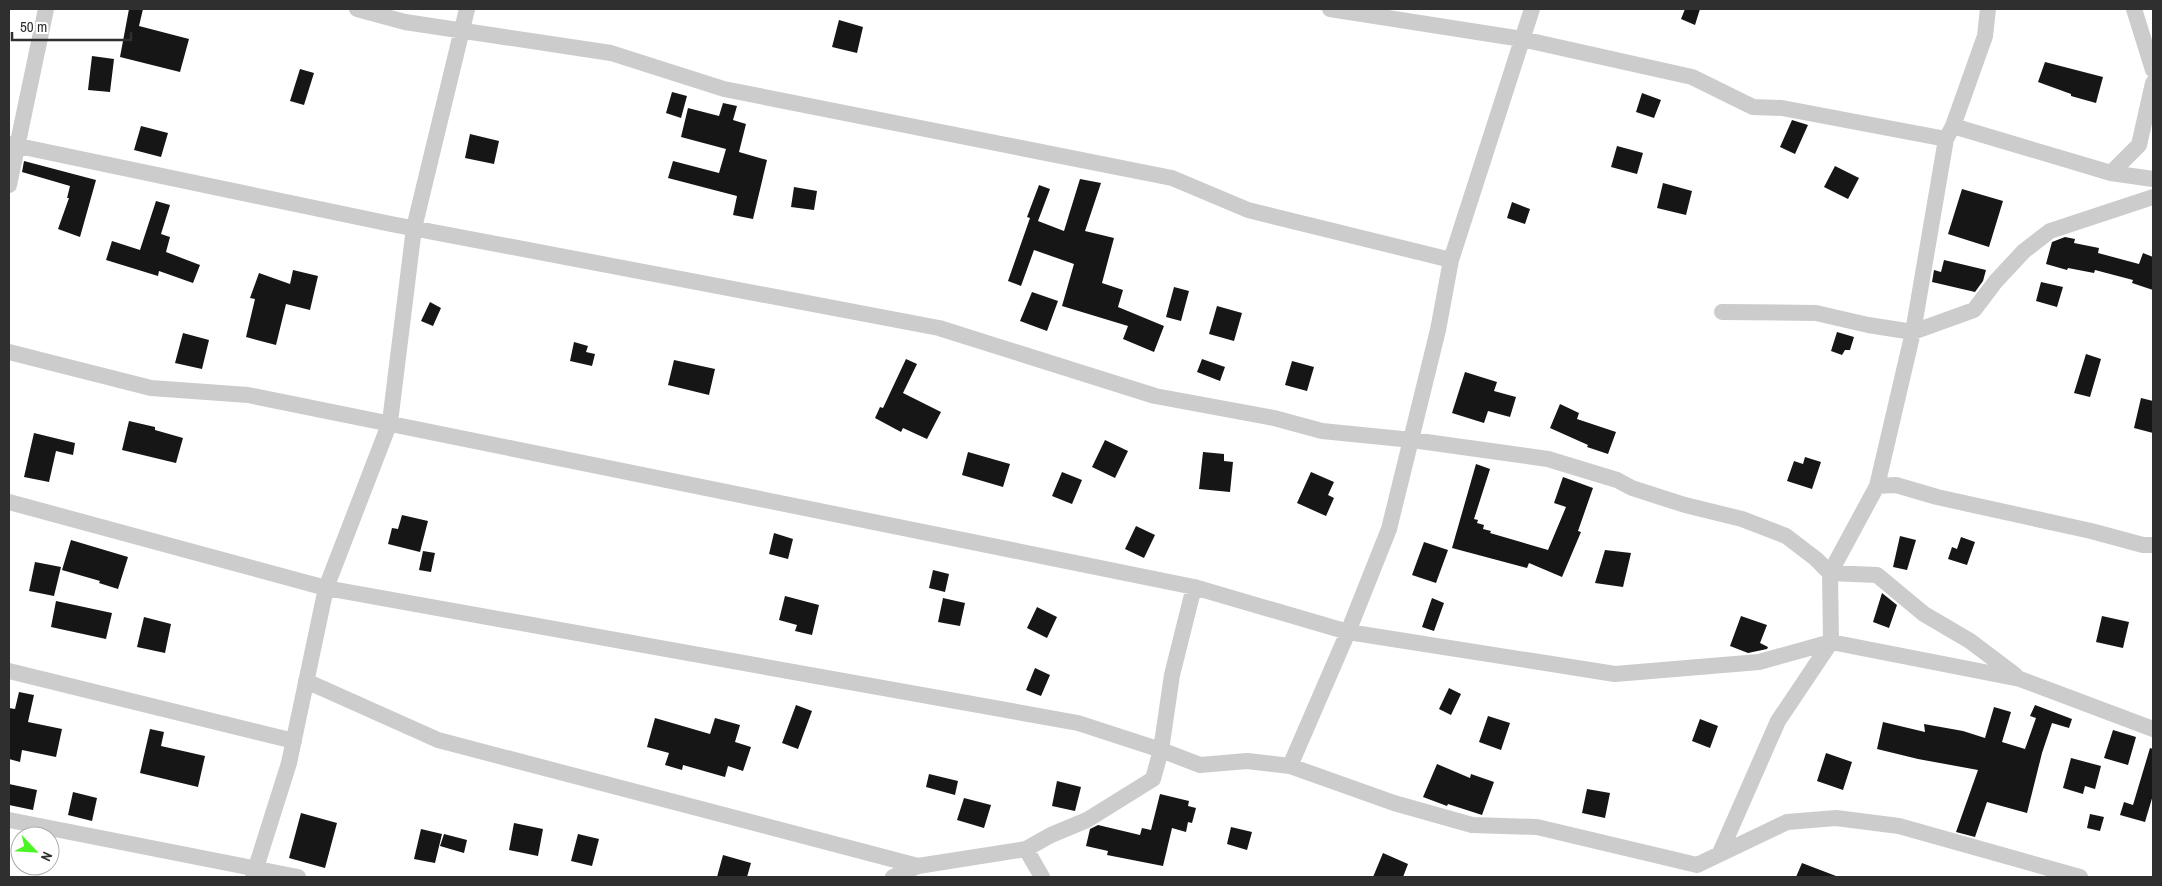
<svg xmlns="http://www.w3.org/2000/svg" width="2162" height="886" font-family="'Archivo Narrow',sans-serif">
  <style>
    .building { fill: #161616 }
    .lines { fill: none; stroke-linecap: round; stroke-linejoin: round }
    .minor { stroke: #ccc; stroke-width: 16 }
  </style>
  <rect width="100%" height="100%" fill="#fff"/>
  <!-- building -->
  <path class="building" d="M129,9H143L139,26L189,39L180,72L120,57Z
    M1685,9H1700L1695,25L1681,19Z
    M839,20L863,27L857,53L832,47Z
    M92,56L114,59L110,92L88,90Z
    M2045,62L2103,77L2096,103L2071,96V94L2038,82Z
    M300,69L314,73L304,105L290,101Z
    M672,92L687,96L681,118L666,113Z
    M1642,93L1661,100L1654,118L1636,112Z
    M723,103L737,106L733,120L746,124L739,152L767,160L753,219L733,215L737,196L668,178L673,161L719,173L726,149L681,137L688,108L719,116Z
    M1792,120L1808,125L1795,154L1780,147Z
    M141,126L168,133L161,157L134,150Z
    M470,134L499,141L494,164L465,158Z
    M1617,146L1643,153L1637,174L1611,167Z
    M24,161L96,180L80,237L58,229L69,198H67L70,186L22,172Z
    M1835,166L1859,178L1848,199L1824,187Z
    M1080,179L1101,183L1085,231L1114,238L1102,283L1123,290L1118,307L1164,326L1154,352L1123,339L1128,326L1062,306L1074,264L1034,250L1021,286L1008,281L1030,218L1027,217L1039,185L1050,189L1038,221L1064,231Z
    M1663,183L1692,191L1686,215L1657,208Z
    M794,187L817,191L814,210L791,207Z
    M1962,189L2003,201L1989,247L1948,234Z
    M156,201L170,205L161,234L170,237L166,252L200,265L193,283L159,271L158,276L106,260L112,241L140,250Z
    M1512,202L1530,209L1525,224L1507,218Z
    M2065,237L2075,239L2074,243L2099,248L2098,253L2139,264L2143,253L2153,257V290L2132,283L2133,280L2095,270L2094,273L2068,268L2067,270L2046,264L2052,242Z
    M1944,260L1986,270L1983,281L1975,292L1932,282L1934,270L1941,272Z
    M293,270L318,276L310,310L286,304L276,345L246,337L255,299L250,298L259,273L290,284Z
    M2041,282L2063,287L2057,307L2036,301Z
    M1174,287L1189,291L1181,321L1166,317Z
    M1032,292L1058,301L1047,331L1020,321Z
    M430,302L441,308L433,326L421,321Z
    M1217,306L1242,313L1234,341L1209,334Z
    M1837,332L1854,337L1850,350H1845L1842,355L1831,351Z
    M183,333L209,340L202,369L175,363Z
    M574,342L588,346L586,352L595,354L592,366L570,361Z
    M2086,354L2101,359L2090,397L2074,393Z
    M906,359L917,364L903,393L941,412L927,439L903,428L901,432L875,418L880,407L883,408Z
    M1202,359L1225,367L1220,381L1197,372Z
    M674,360L715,369L709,395L668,385Z
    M1292,361L1314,367L1307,391L1285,385Z
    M1465,372L1497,382L1494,391L1516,397L1510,417L1488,411L1484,423L1452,413Z
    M2141,398L2153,401V433L2134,428Z
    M1560,404L1579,413L1577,419L1616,432L1608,454L1587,447L1588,445L1550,428Z
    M129,421L155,427V430L183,438L176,463L122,450Z
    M34,433L75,443L73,455L56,451L49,482L24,477Z
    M1105,440L1128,451L1115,478L1092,467Z
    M968,452L1010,464L1003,487L962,475Z
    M1203,452L1224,454V461L1233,462L1230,492L1199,489Z
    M1805,457L1821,462L1812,489L1787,481L1794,461L1803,464Z
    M1476,464L1490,469L1474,519L1478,520L1477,523L1484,525L1483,529L1491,531L1490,533L1548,550L1566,507L1554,503L1563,477L1593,488L1578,531L1581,532L1562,577L1529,563L1527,568L1452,548Z
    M1062,472L1082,480L1072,504L1052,496Z
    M1311,472L1334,482L1328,495L1334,498L1326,516L1297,503Z
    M402,515L428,521L420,552L388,544L392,528L398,529Z
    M1136,526L1155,535L1144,558L1125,549Z
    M774,533L793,539L788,559L769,554Z
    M1900,536L1916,540L1907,570L1893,567Z
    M1961,537L1975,542L1967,565L1948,559L1952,547L1957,549Z
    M71,540L128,557L118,589L99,583L100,581L62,570Z
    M1424,542L1448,550L1436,583L1412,575Z
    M1605,550L1631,553L1623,587L1595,583Z
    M423,551L435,553L431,572L419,570Z
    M35,562L61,567L54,596L29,591Z
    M933,570L949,574L945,592L929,588Z
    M1882,593L1897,605L1889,628L1873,622Z
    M785,596L819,605L812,635L795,631L797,625L779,620Z
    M943,598L965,603L960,626L938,622Z
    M1432,598L1444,603L1434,631L1422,627Z
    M56,601L112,613L106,639L51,627Z
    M1037,607L1057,617L1047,638L1027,628Z
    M1741,616L1767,625L1760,643L1768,647L1767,649L1748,653L1730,646Z
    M2102,616L2129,622L2123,648L2096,642Z
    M144,617L171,624L165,653L137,647Z
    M1035,668L1050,675L1041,696L1026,690Z
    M1449,688L1461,694L1451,715L1439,709Z
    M19,692L34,695L28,722L62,729L56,757L22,750L20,762L9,759V708L15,709Z
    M796,705L812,711L798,749L782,743Z
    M2035,705L2072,719L2069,728L2052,723L2042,753L2027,813L1987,802L1975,837L1956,832L1978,770L1918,759L1877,749L1883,722L1925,732L1924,724L1963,731L1985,738L1994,707L2011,712L2002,742L2025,749L2036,718L2030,716Z
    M1488,716L1510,723L1501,750L1479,742Z
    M655,718L710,734L715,718L740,725L735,742L751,747L743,771L728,766L725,777L683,765L682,770L665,765L669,753L647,747Z
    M1700,719L1718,726L1710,748L1692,741Z
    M150,729L164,732L161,746L205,756L198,787L140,773Z
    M2113,730L2136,737L2128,765L2104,758Z
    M2150,748L2153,749V795L2145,822L2120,815L2124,802L2133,805Z
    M1826,753L1852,762L1843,790L1817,781Z
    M2071,758L2101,766L2095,789L2085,786L2083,794L2063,788Z
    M1437,764L1470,778L1471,774L1494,782L1482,815L1448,804L1447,806L1423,797Z
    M929,774L958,781L955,795L926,787Z
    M1057,781L1081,787L1075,811L1052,806Z
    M9,784L37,790L33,810L9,805Z
    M1587,789L1610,793L1605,818L1582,813Z
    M73,792L97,798L92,821L68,815Z
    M1160,794L1189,801L1188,806L1196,808L1192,823L1188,822L1186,832L1172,828L1163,866L1107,855L1108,851L1086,846L1090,829L1098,825L1140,835L1142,828L1151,830Z
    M964,798L991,805L984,828L957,820Z
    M301,813L337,823L325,868L289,858Z
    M2090,814L2104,817L2100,831L2087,828Z
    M514,823L543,829L538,856L509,850Z
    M1231,827L1252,832L1247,850L1227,844Z
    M421,829L442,834L435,863L414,859Z
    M444,834L467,840L464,853L440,846Z
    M578,834L599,839L592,866L571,861Z
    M1383,853L1408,864L1403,877H1373Z
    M723,855L751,863L747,877H717Z
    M1802,863L1836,876V877H1796Z"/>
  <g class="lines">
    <!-- minor -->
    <path class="minor" d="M357,9L405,22L611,53L724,89L1172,178L1248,210L1451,260
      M1330,9L1522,39L1692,77L1753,107L1782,108L1946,139
      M1988,9L1985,36L1953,126L1946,139L1913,332L1877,486L1830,573L1877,575L1924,614L1970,641L2015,675
      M2134,9L2153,70
      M1953,126L2111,173L2153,179
      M9,144L391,224L939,328L1155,396L1274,418L1322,431L1412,440L1548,459L1617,480L1632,488L1685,505L1742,519L1786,536L1816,559L1830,573L1831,642L1778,721L1720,853
      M2111,173L2139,145L2153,83
      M9,185L46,9
      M1722,312L1816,313L1868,325L1913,332L1974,310L1996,281L2024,251L2050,231L2153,197
      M9,352L151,388L248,395L1194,587L1348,632L1389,529L1438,330L1451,260L1532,9
      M1877,486L1896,485L1937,497L2091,531L2143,545H2153
      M9,502L326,588L1078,723L1161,750L1200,765L1247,761L1290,766L1394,803L1472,825L1537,827L1697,865L1787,822L1836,818L1899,826L2080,877
      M9,671L294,741
      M306,681L438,740L918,866
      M1290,766L1348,632L1615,674L1759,662L1831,642L2020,679L2153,729
      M9,820L298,877
      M1026,849L1051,835L1087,820L1153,779L1161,750L1172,675L1194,587
      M253,877L289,763L326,588L390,422L414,228L467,9
      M893,877L918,866L1026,849L1042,877"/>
  </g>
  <!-- border -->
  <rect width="2162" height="886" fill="none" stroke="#2f2f2f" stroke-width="20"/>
  <!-- north arrow -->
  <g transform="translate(35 851) rotate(115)"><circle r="24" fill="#ffffff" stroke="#acacac"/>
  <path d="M0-4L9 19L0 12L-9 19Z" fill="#4df424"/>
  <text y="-8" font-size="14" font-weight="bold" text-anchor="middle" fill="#2f2f2f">N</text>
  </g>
  <!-- scale -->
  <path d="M12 32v8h119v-8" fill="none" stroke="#2f2f2f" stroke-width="2.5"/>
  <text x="20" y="32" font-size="15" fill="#2f2f2f" stroke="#ffffff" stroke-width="4" paint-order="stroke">50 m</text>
</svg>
